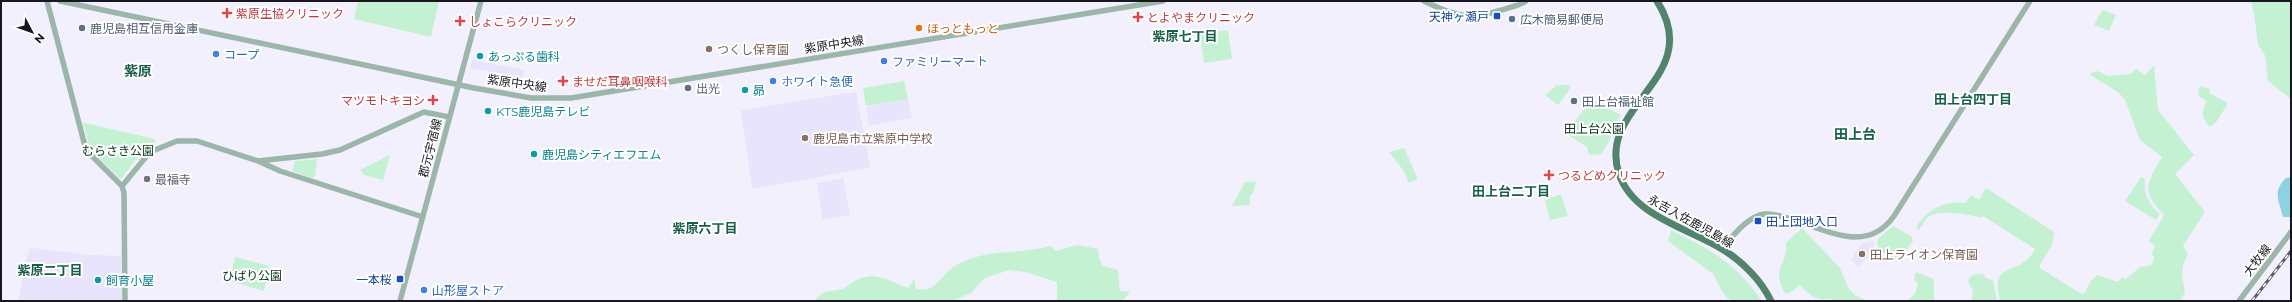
<svg xmlns="http://www.w3.org/2000/svg" width="2292" height="302" font-family="Montserrat,'Noto Sans JP',sans-serif">
  <style>
    .built { fill: #e8e4fc }
    .green { fill: #c4f1d2 }
    .water { fill: #8cd3e2 }
    .lines { fill: none; stroke-linecap: round; stroke-linejoin: round }
    .minor { stroke: #9cb6a9; stroke-width: 5.5 }
    .major { stroke: #52836d; stroke-width: 7 }
    .rail-casing { stroke: #5f5d69; stroke-width: 3 }
    .rail { stroke: #fff; stroke-width: 1.5; stroke-dasharray: 4.5; stroke-linecap: butt }
    .health-dot { fill: #e0444e; stroke: #fff; stroke-width: 1.5 }
    .transit-dot { fill: #1a4fb4; stroke: #fff; stroke-width: 1.5 }
    .service-dot { fill: #5c6f8a; stroke: #fff; stroke-width: 1.5 }
    .food-dot { fill: #e8710a; stroke: #fff; stroke-width: 1.5 }
    .education-dot { fill: #8d6e63; stroke: #fff; stroke-width: 1.5 }
    .shop-dot { fill: #3f7fe0; stroke: #fff; stroke-width: 1.5 }
    .culture-dot { fill: #0f9aa8; stroke: #fff; stroke-width: 1.5 }
    .worship-dot { fill: #6b7280; stroke: #fff; stroke-width: 1.5 }
    .labels { text-anchor: middle; dominant-baseline: central; stroke-width: 4; stroke-linejoin: round; paint-order: stroke }
    .health-label { font-size: 12px; fill: #be3a42; stroke: #fff; text-anchor: start }
    .transit-label { font-size: 12px; fill: #164399; stroke: #fff; text-anchor: end }
    .service-label { font-size: 12px; fill: #4e5e75; stroke: #fff; text-anchor: start }
    .food-label { font-size: 12px; fill: #c56008; stroke: #fff; text-anchor: start }
    .street-label { font-size: 12px; fill: #181621; stroke: #fff }
    .education-label { font-size: 12px; fill: #785e54; stroke: #fff; text-anchor: start }
    .shop-label { font-size: 12px; fill: #366cbe; stroke: #fff; text-anchor: start }
    .culture-label { font-size: 12px; fill: #0d838f; stroke: #fff; text-anchor: start }
    .park-label { font-size: 12px; fill: #09331c; stroke: #fff }
    .worship-label { font-size: 12px; fill: #5b616d; stroke: #fff; text-anchor: start }
    .neighbourhood-label { font-size: 13px; font-weight: bold; fill: #165e47; stroke: #fff }
    .quarter-label { font-size: 14px; font-weight: bold; fill: #165e47; stroke: #fff }
  </style>
  <rect width="100%" height="100%" fill="#f2f0fd"/>
  <!-- built -->
  <path class="built" d="M472,60L524,70L520,90L485,83L488,71L470,68Z
    M856,92L870,165L868,168L754,189L752,187L741,112L742,110Z
    M908,99L912,118L869,126L866,107Z
    M843,178L850,215L823,220L817,183Z
    M1874,241V248L1859,267L1851,260L1862,243Z
    M32,248L91,255L121,256L122,301H18L29,249Z"/>
  <!-- green -->
  <path class="green" d="M358,1H439L431,37L354,19Z
    M2251,1H2291V99L2268,81L2265,55L2258,45L2254,13Z
    M2104,10L2116,15L2109,31L2094,25L2101,12Z
    M1228,30L1232,59L1204,63L1200,34Z
    M2154,65L2158,110L2194,155L2175,174L2205,212L2183,246L2188,254L2183,265L2182,275L2185,292L2180,301H2000C1989,258 2020,279 2035,249L1983,216L1981,218C1970,214 1938,209 1928,217C1925,220 1922,226 1919,230L1916,227C1928,209 1944,200 1965,203L1971,195L1979,200L1986,188L2054,232L2052,245L2040,265V268L2078,292L2084,294L2090,282L2097,275L2118,282L2122,277L2126,279L2140,267L2152,265L2154,257L2152,254L2155,246L2149,241L2164,215C2140,191 2147,183 2162,157L2140,140L2125,100L2119,93L2089,74L2097,71L2108,76L2130,74L2136,69L2145,75Z
    M904,81L908,99L866,106L863,88Z
    M1557,85H1570V89L1558,105L1545,95Z
    M2201,86L2210,89L2209,93L2228,103L2217,121L2210,127C2201,116 2201,113 2207,102L2199,96L2198,90Z
    M1592,100L1621,115C1612,129 1612,140 1601,154L1589,155L1587,147L1565,133Z
    M85,123L155,139V144L137,158L121,179L91,151L83,124Z
    M1404,148L1418,179L1409,183L1403,170L1389,152Z
    M390,155L383,180L364,175L360,170Z
    M317,159L315,176L312,178L292,171L295,161Z
    M2141,177L2145,179C2143,195 2149,204 2160,214L2156,220L2125,201Z
    M1245,182H1256L1253,193L1250,195V205L1232,206Z
    M1561,194L1568,216L1550,220L1545,200Z
    M1893,226L1912,237L1913,241L1897,262L1878,249L1877,240Z
    M1802,228L1840,268L1849,289L1856,296L1869,301H1833L1831,298C1817,302 1809,295 1800,285L1788,294L1784,292C1771,264 1788,267 1786,243Z
    M1671,230C1712,251 1735,262 1762,301H1731L1723,293L1713,274L1668,241Z
    M1077,245L1098,249L1099,259L1103,266L1118,270L1120,291L1130,292L1122,301H1057V282L1025,272L1009,270L985,278L971,293L952,301H814C826,288 827,293 842,289C848,287 854,280 861,278C879,272 891,282 908,288L914,279L916,289C938,294 940,272 960,263C992,248 1018,255 1050,246L1056,251Z
    M235,257L269,266L264,291L230,281Z
    M1916,272L1934,279V301H1907L1915,294L1918,284L1914,280Z
    M1977,274H1983L1986,278L1993,280L1997,301H1972L1973,291L1968,281L1971,276Z"/>
  <!-- water -->
  <path class="water" d="M2291,177V214L2290,217H2283C2279,200 2272,192 2286,178Z"/>
  <g class="lines">
    <!-- minor -->
    <path class="minor" d="M47,1L86,150L122,186L124,193L125,301
      M60,1L474,88L531,98H571L1163,1
      M1424,1C1454,16 1469,20 1502,10C1510,7 1519,6 1526,1
      M258,161L280,171L423,217
      M122,186L150,152L177,141H197L258,161L322,154L340,150L424,112L449,117
      M1723,249C1732,236 1747,217 1764,214C1774,213 1784,217 1794,220C1829,231 1867,254 1894,216L2030,1
      M400,301L481,1
      M2239,301L2291,232"/>
    <!-- major -->
    <path class="major" d="M1657,1C1706,78 1596,104 1619,174C1633,216 1688,228 1722,249C1742,261 1761,280 1771,301"/>
    <defs>
      <path id="rail" d="M2252,301L2291,251"/>
    </defs>
    <!-- rail casing -->
    <use href="#rail" class="rail-casing"/>
    <!-- rail -->
    <use href="#rail" class="rail"/>
  </g>
  <!-- markers -->
  <g class="health-dot">
    <path d="M225 7h4v4h4v4h-4v4h-4v-4h-4v-4h4z"/>
    <path d="M1136 11h4v4h4v4h-4v4h-4v-4h-4v-4h4z"/>
    <path d="M458 15h4v4h4v4h-4v4h-4v-4h-4v-4h4z"/>
    <path d="M561 75h4v4h4v4h-4v4h-4v-4h-4v-4h4z"/>
    <path d="M431 94h4v4h4v4h-4v4h-4v-4h-4v-4h4z"/>
    <path d="M1547 169h4v4h4v4h-4v4h-4v-4h-4v-4h4z"/>
  </g>
  <g class="transit-dot">
    <rect x="1493" y="12" width="8" height="8" rx="2"/>
    <rect x="1754" y="217" width="8" height="8" rx="2"/>
    <rect x="396" y="275" width="8" height="8" rx="2"/>
  </g>
  <g class="service-dot">
    <circle cx="1512" cy="19" r="4"/>
    <circle cx="82" cy="28" r="4"/>
    <circle cx="688" cy="88" r="4"/>
    <circle cx="1574" cy="101" r="4"/>
  </g>
  <circle class="food-dot" cx="919" cy="28" r="4"/>
  <g class="education-dot">
    <circle cx="709" cy="49" r="4"/>
    <circle cx="805" cy="138" r="4"/>
    <circle cx="1862" cy="254" r="4"/>
  </g>
  <g class="shop-dot">
    <circle cx="216" cy="54" r="4"/>
    <circle cx="884" cy="61" r="4"/>
    <circle cx="773" cy="81" r="4"/>
    <circle cx="424" cy="290" r="4"/>
  </g>
  <g class="culture-dot">
    <circle cx="480" cy="56" r="4"/>
    <circle cx="745" cy="90" r="4"/>
    <circle cx="488" cy="111" r="4"/>
    <circle cx="534" cy="154" r="4"/>
    <circle cx="98" cy="280" r="4"/>
  </g>
  <circle class="worship-dot" cx="147" cy="179" r="4"/>
  <g class="labels">
    <!-- health labels -->
    <g class="health-label">
      <text x="236" y="13">紫原生協クリニック</text>
      <text x="1147" y="17">とよやまクリニック</text>
      <text x="469" y="21">しょこらクリニック</text>
      <text x="572" y="81">ませだ耳鼻咽喉科</text>
      <text x="425" y="100" text-anchor="end">マツモトキヨシ</text>
      <text x="1558" y="175">つるどめクリニック</text>
    </g>
    <!-- transit labels -->
    <g class="transit-label">
      <text x="1489" y="16">天神ヶ瀬戸</text>
      <text x="1766" y="221" text-anchor="start">田上団地入口</text>
      <text x="392" y="279">一本桜</text>
    </g>
    <!-- service labels -->
    <g class="service-label">
      <text x="1520" y="19">広木簡易郵便局</text>
      <text x="90" y="28">鹿児島相互信用金庫</text>
      <text x="696" y="88">出光</text>
      <text x="1582" y="101">田上台福祉館</text>
    </g>
    <!-- food labels -->
    <g class="food-label">
      <text x="927" y="28">ほっともっと</text>
    </g>
    <!-- street labels -->
    <g class="street-label">
      <text transform="translate(834 44) rotate(-9)">紫原中央線</text>
      <text transform="translate(517 83) rotate(8)">紫原中央線</text>
      <text transform="translate(430 148) rotate(-76)">郡元宇宿線</text>
      <text transform="translate(1691 221) rotate(29)">永吉入佐鹿児島線</text>
      <text transform="translate(2257 260) rotate(-52)">大牧線</text>
    </g>
    <!-- education labels -->
    <g class="education-label">
      <text x="717" y="49">つくし保育園</text>
      <text x="813" y="138">鹿児島市立紫原中学校</text>
      <text x="1870" y="254">田上ライオン保育園</text>
    </g>
    <!-- shop labels -->
    <g class="shop-label">
      <text x="224" y="54">コープ</text>
      <text x="892" y="61">ファミリーマート</text>
      <text x="781" y="81">ホワイト急便</text>
      <text x="432" y="290">山形屋ストア</text>
    </g>
    <!-- culture labels -->
    <g class="culture-label">
      <text x="488" y="56">あっぷる歯科</text>
      <text x="753" y="90">昴</text>
      <text x="496" y="111">KTS鹿児島テレビ</text>
      <text x="542" y="154">鹿児島シティエフエム</text>
      <text x="106" y="280">飼育小屋</text>
    </g>
    <!-- park labels -->
    <g class="park-label">
      <text x="1594" y="128">田上台公園</text>
      <text x="118" y="150">むらさき公園</text>
      <text x="252" y="275">ひばり公園</text>
    </g>
    <!-- worship labels -->
    <g class="worship-label">
      <text x="155" y="179">最福寺</text>
    </g>
    <!-- neighbourhood labels -->
    <g class="neighbourhood-label">
      <text x="1185" y="36">紫原七丁目</text>
      <text x="1973" y="99">田上台四丁目</text>
      <text x="1511" y="191">田上台二丁目</text>
      <text x="705" y="228">紫原六丁目</text>
      <text x="50" y="270">紫原二丁目</text>
    </g>
    <!-- quarter labels -->
    <g class="quarter-label">
      <text x="138" y="71">紫原</text>
      <text x="1855" y="134">田上台</text>
    </g>
  </g>
  <!-- border -->
  <rect width="2292" height="302" fill="none" stroke="#181621" stroke-width="4"/>
  <!-- north arrow -->
  <g transform="translate(32 32) rotate(131)" stroke="#ffffff" stroke-width="3" paint-order="stroke">
  <path d="M0-3L7 15L0 10L-7 15Z" fill="#181621"/>
  <text y="-6" font-size="11" font-weight="bold" text-anchor="middle" fill="#181621">N</text>
  </g>
</svg>
